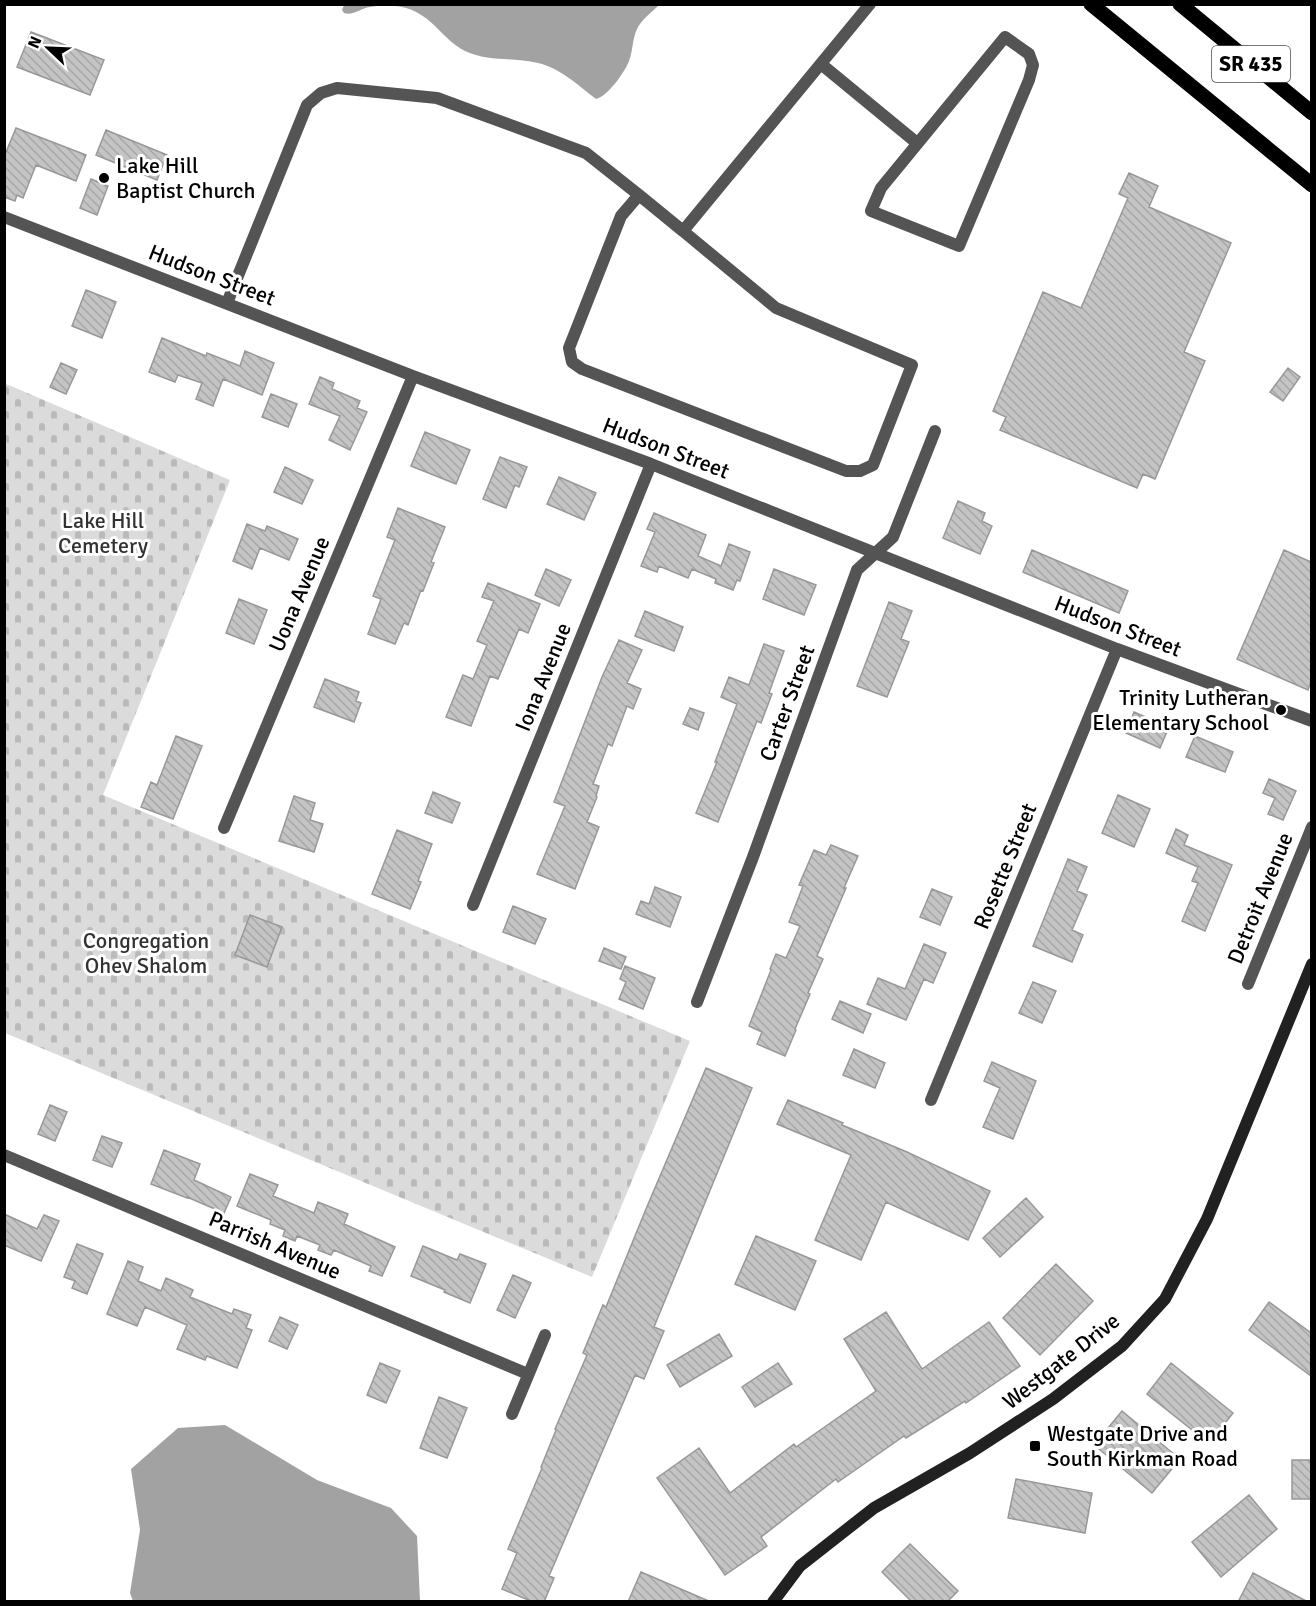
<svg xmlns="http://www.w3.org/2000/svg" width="1316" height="1606" font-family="Signika,sans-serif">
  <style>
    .cemetery { fill: url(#cemetery-stones) }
    .water { fill: #a2a2a2 }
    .building { fill: url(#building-back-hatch); stroke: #989898; stroke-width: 1.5 }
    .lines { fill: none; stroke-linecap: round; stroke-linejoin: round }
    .street { stroke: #545454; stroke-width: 12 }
    .secondary { stroke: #212121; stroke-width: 12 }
    .primary { stroke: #000; stroke-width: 15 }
    .poi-dot { fill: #000; stroke: #fff; stroke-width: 2 }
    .labels { text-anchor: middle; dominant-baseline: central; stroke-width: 6; stroke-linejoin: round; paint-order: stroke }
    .shield { fill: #fff; stroke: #4c4c4c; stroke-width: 1.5 }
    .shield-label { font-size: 21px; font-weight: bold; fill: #000 }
    .poi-label { font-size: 22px; fill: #000; stroke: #fff; text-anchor: start }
    .street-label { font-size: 22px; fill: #000; stroke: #fff }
    .park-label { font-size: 22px; fill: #323232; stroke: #fff }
  </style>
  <defs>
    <pattern id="cemetery-stones" width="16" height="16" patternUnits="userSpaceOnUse" patternTransform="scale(1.5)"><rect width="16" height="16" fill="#dbdbdb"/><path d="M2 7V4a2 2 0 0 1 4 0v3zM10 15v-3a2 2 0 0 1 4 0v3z" fill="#bababa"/></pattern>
    <pattern id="building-back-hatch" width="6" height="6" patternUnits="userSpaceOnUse" patternTransform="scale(1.5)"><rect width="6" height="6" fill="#c4c4c4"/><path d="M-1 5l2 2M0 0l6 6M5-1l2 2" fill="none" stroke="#a7a7a7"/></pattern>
  </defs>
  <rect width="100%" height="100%" fill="#fff"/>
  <!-- cemetery -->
  <path class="cemetery" d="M4,383L230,480L103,795L690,1041L592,1277L5,1033Z"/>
  <!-- water -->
  <path class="water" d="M344,5V4L659,5C652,12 641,20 637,29C632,40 633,51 629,61C625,72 607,97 596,99C578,85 560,68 538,63C513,57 488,62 465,51C443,40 432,15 406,8C394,5 382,5 370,7C361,8 353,16 344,13L342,10Z
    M225,1425L317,1480L391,1508L417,1536L420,1601H133L130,1593L140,1530L131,1469L178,1428Z"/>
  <!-- building -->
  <path class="building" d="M31,32L104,60L90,95L17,67Z
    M16,128L86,155L76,181L36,165L23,198L17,195L15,201L4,197V157Z
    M106,130L167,155L157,180L96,155Z
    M1129,173L1158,186L1149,207L1231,243L1184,352L1205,361L1155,479L1143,474L1137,488L1000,430L1006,417L993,411L1043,292L1081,308L1128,198L1119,194Z
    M91,179L108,186L97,215L80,208Z
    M86,290L116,302L102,338L72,326Z
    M162,338L206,356L207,353L240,366L245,351L274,363L262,395L223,379L213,406L196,399L202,383L178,375L175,382L149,372Z
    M61,363L77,370L66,394L50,387Z
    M1288,368L1300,377L1283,401L1270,392Z
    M320,377L334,383L332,389L360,401L357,408L367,412L350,450L329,440L340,416L309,404Z
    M271,394L297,404L288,427L262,417Z
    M425,432L470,450L456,484L411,466Z
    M500,457L527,467L519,487L515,485L506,508L483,499Z
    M285,467L313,480L302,504L274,492Z
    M559,477L596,493L584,520L547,504Z
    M958,501L985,513L982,521L992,526L980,554L943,538Z
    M398,508L445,527L431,562L434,563L423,591L421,590L408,625L404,623L395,644L368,634L381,599L373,596L395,540L387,537Z
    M654,513L706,535L698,556L721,566L729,544L750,552L740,581L737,580L733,590L715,583L716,579L692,569L688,578L659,566L657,572L641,566L655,532L647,529Z
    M247,524L265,531L267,526L298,539L289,560L260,548L252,569L233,561Z
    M1032,550L1128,591L1119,613L1023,572Z
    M1284,550L1311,562V681L1308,690L1237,659Z
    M546,569L571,580L559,606L535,595Z
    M774,569L816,585L804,615L763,599Z
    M488,583L540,604L528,633L519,629L498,679L490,676L471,726L446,717L463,675L473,679L487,645L477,641L494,601L482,597Z
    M239,599L267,610L254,644L226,633Z
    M889,602L912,611L901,639L909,642L887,697L857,686Z
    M645,611L683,627L674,651L635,636Z
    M619,640L642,650L627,683L641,689L633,709L627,706L612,746L608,744L593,784L599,786L596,796L597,797L587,822L599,827L575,889L537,874L565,806L554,802L602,677Z
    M764,644L784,651L769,693L772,694L761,723L757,721L718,822L696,813L717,762H715L737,704L721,697L729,677L749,685Z
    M325,679L359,692L356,701L361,703L354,722L314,707Z
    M690,708L704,713L698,730L683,724Z
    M1134,712L1169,727L1160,748L1126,733Z
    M176,736L202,746L173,819L141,807L151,782L157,785Z
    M1195,736L1233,752L1225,772L1186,757Z
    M1269,779L1296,791L1283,820L1268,814L1275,798L1263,793Z
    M433,792L460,803L452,823L425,813Z
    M1118,795L1150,809L1134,847L1102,833Z
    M294,796L315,803L310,820L323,824L314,852L279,841Z
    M1176,829L1188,835L1184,845L1232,865L1205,931L1182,921L1198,883L1192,881L1198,867L1166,853Z
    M397,830L432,844L418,881L421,882L410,909L372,894Z
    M831,845L858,856L844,888H846L817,956L823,959L808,993L810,994L795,1029L796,1030L785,1056L757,1044L762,1032L749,1026L771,970L770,969L776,954L786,958L800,926L789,922L803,886L799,885L814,850L826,855Z
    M1068,859L1087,867L1077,891L1087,895L1072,930L1083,935L1072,962L1033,946Z
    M655,887L681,897L670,927L636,914L641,901L649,904Z
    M932,889L952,897L940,925L920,917Z
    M513,906L546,919L535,944L503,932Z
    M250,915L282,927L267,967L235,955Z
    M924,944L946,953L933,983L924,979L906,1020L867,1004L878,978L905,989Z
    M604,948L626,957L621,969L599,961Z
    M625,966L655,978L643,1009L619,999L626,982L620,979Z
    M1033,982L1056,991L1042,1023L1019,1013Z
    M840,1001L871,1014L863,1033L832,1019Z
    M854,1049L885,1063L875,1088L843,1075Z
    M992,1062L1036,1081L1013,1139L983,1127L1000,1088L984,1081Z
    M706,1068L752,1088L654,1327L664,1331L644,1379L635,1375L549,1576L554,1578L544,1602H533L502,1589L517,1553L508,1549L542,1468L541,1467L556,1430L555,1429L587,1355L583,1353L603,1305L606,1307L646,1209Z
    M788,1100L843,1123L842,1125L907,1152L990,1191L968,1240L886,1202L861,1260L815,1240L851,1155L777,1124Z
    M50,1105L67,1112L55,1141L38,1134Z
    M102,1136L122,1143L112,1167L93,1160Z
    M164,1150L200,1164L194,1180L231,1197L224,1213L187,1197V1198L151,1184Z
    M250,1174L278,1185L273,1196L314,1213L318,1202L348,1214L344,1224L395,1247L382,1276L369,1271L371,1266L334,1250L331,1255L318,1250L320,1245L297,1236L295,1241L283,1236L285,1230L270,1224L271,1220L237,1206Z
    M1026,1198L1043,1217L1000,1257L983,1238Z
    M4,1214L37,1229L44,1215L59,1221L41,1261L4,1245Z
    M756,1236L816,1261L795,1310L735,1284Z
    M77,1244L103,1254L87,1294L72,1288L75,1281L64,1277Z
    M423,1246L457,1260L460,1254L486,1264L470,1303L444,1292L445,1290L411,1276Z
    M128,1261L143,1267L138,1281L161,1291L166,1278L193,1290L190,1297L232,1314L234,1309L251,1315L246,1328L252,1330L237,1368L207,1356L205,1360L177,1349L187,1325L145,1307L137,1326L107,1314Z
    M1056,1264L1093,1301L1040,1355L1003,1318Z
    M513,1275L531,1283L515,1318L497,1310Z
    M1269,1302L1311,1333V1376L1249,1330Z
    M886,1312L922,1369L989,1322L1020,1366L966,1403L965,1401L906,1438L904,1436L838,1482L836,1479L761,1537L767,1546L725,1575L657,1478L699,1448L730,1493L794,1444L796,1447L876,1391L844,1339Z
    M280,1317L298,1325L287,1349L269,1341Z
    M719,1334L732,1356L680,1387L667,1365Z
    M380,1363L400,1371L386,1403L367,1395Z
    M778,1363L792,1384L755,1407L742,1387Z
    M1171,1363L1233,1413L1213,1438L1206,1432L1201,1437L1147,1394Z
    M439,1397L467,1408L447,1458L420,1448Z
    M1122,1411L1180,1459L1152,1493L1094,1445Z
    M1292,1460H1311V1499H1292Z
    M1016,1479L1092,1493L1085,1533L1008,1518Z
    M1249,1495L1277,1529L1221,1577L1192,1542Z
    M910,1544L958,1591L947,1602H912L882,1572Z
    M641,1572L711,1602H628Z
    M1253,1573L1308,1602H1238Z"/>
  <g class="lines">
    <!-- street -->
    <path class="street" d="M1005,37L1029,54L1033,65L1029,80L959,246L871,211L881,188Z
      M821,64L917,143
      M4,217L413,376L651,464L1117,649L1312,721
      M683,231L639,195L621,216L569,348L572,362L582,369L846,471H860L873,465L912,365L776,308L683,231L870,4
      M227,303L307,105L321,93L337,88L437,98L586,153L639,195
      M224,828L413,376
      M473,905L651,464
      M1248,984L1312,827
      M697,1002L753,857L857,570L893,537L935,431
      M931,1100L1117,649
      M4,1155L528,1374
      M512,1414L545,1335"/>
    <!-- secondary -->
    <path class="secondary" d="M773,1602L800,1566L874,1508L970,1453L1053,1399L1122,1346L1165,1299L1207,1219L1312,964"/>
    <!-- primary -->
    <path class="primary" d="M1091,4L1312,185
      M1180,4L1312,113"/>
  </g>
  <!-- markers -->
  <g class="poi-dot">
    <circle cx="104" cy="178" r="6"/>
    <circle cx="1281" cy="710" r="6"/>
    <rect x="1029" y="1440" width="12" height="12" rx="3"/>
  </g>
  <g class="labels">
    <!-- shield labels -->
    <rect class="shield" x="1212" y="46" width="78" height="36" rx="4.5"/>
    <g class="shield-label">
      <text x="1251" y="64">SR 435</text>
    </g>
    <!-- poi labels -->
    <g class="poi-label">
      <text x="116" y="165">Lake Hill<tspan x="116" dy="25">Baptist Church</tspan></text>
      <text x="1269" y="697" text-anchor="end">Trinity Lutheran<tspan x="1269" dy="25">Elementary School</tspan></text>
      <text x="1047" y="1433">Westgate Drive and<tspan x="1047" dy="25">South Kirkman Road</tspan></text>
    </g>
    <!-- street labels -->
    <g class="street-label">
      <text transform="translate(212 275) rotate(21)">Hudson Street</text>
      <text transform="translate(666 448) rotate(21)">Hudson Street</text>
      <text transform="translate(299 594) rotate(-67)">Uona Avenue</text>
      <text transform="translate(1118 626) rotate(21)">Hudson Street</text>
      <text transform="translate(543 677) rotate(-68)">Iona Avenue</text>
      <text transform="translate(787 703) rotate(-70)">Carter Street</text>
      <text transform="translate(1005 866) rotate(-68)">Rosette Street</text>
      <text transform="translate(1260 898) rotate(-68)">Detroit Avenue</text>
      <text transform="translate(275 1245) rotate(23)">Parrish Avenue</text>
      <text transform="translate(1061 1361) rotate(-38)">Westgate Drive</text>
    </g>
    <!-- park labels -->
    <g class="park-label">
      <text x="103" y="520">Lake Hill<tspan x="103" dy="25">Cemetery</tspan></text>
      <text x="146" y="940">Congregation<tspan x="146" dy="25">Ohev Shalom</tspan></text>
    </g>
  </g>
  <!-- border -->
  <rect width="1316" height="1606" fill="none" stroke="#000000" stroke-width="12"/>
  <!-- north arrow -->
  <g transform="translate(48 48) rotate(293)" stroke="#ffffff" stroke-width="4.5" paint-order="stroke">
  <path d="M0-4.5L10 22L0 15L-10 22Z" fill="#000000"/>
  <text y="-9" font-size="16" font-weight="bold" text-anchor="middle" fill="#000000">N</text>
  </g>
</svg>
